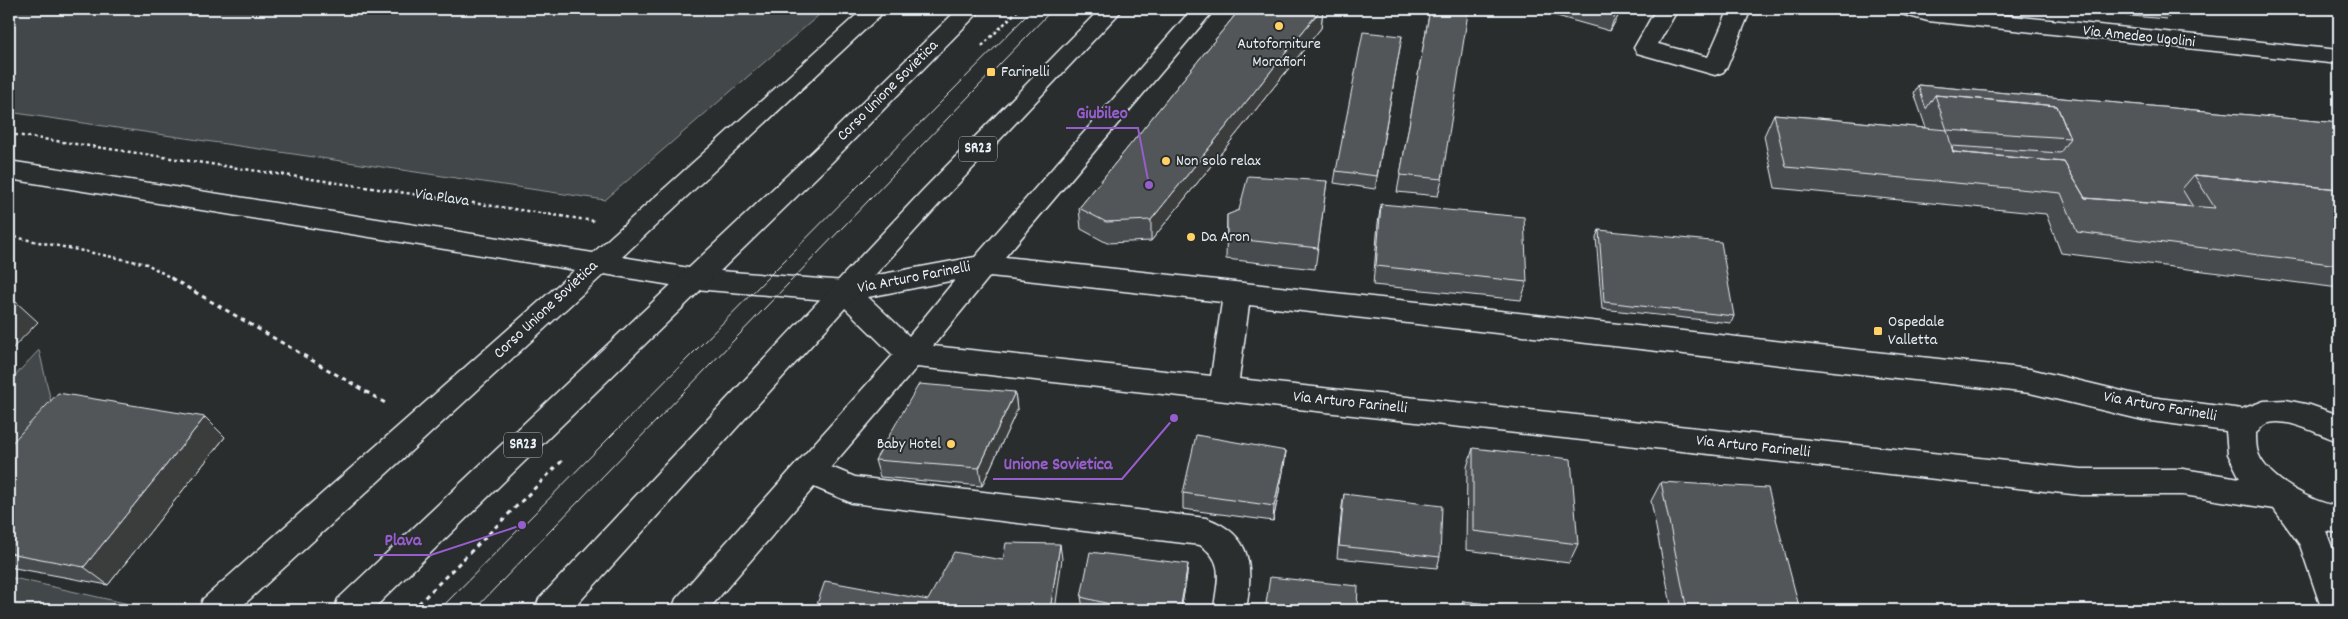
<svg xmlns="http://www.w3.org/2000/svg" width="2348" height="619" font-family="Dekko,sans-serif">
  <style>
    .green { fill: #424648; stroke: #959ca0 }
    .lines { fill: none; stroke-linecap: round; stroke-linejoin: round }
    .minor-casing { stroke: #e8f1f8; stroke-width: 3 }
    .major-casing { stroke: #e8f1f8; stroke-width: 3 }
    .path-far1 { stroke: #e8f1f8; stroke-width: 2.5; stroke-dasharray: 3 3; stroke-linecap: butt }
    .path { stroke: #e8f1f8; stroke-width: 3; stroke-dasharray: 4.5 4.5; stroke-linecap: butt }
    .minor { fill: #2a2d2e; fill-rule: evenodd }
    .major { fill: #2a2d2e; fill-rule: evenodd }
    .tram { stroke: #e8f1f8; stroke-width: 1 }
    .wall { fill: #474b4d; stroke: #e8f1f8 }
    .shaded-wall { fill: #3a3d3e; stroke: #e8f1f8 }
    .building { fill: #535759; stroke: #e8f1f8 }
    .poi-dot { fill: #ffd166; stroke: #2a2d2e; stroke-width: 2 }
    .labels { text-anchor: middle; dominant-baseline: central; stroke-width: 4; stroke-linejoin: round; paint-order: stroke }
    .shield { fill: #2a2d2e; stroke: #afb6bb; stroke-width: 1 }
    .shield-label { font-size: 15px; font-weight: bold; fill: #e8f1f8 }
    .street-label { font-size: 16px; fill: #e8f1f8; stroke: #2a2d2e }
    .poi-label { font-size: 16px; fill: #e8f1f8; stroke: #2a2d2e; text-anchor: start }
    .leader { fill: none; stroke: #965dcd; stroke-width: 2 }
    .callout-dot { fill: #965dcd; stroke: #2a2d2e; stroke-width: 2 }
    .callout-label { font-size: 18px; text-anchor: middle; font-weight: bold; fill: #965dcd; stroke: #2a2d2e; stroke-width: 4; stroke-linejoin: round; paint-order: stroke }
  </style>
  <rect width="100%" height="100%" fill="#2a2d2e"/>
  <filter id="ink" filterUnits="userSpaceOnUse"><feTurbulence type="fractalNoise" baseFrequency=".02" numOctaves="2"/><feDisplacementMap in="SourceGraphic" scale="10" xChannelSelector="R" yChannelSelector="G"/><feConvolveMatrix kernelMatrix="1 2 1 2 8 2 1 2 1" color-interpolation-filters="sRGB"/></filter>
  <g filter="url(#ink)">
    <!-- green -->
    <path class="green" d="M9,9H826L605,200L9,112Z
      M39,350L52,406L9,458V382Z
      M9,577L151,609L9,610Z"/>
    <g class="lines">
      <defs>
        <path id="minor" d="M863,9H887L622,257L695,269L845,281L975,257L1192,9H1215L1005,257L2030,369L2143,396L2242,409L2264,401L2286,400L2310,405L2339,415V441C2320,436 2284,414 2264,425C2261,427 2259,431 2256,433C2256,439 2256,447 2258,453C2268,480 2313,502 2339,507V533L2326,531L2339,566V610H2322L2300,545L2274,509L2183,495H2081L917,367L831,467L855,477L1206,518C1253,535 1253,567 1246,610H1214C1216,584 1227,562 1200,545L852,503L814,487L708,610H672L676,599L893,355L838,301L695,289L604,274L238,610H199L203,599L575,270L9,179V161L593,253ZM990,276L1222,302L1211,376L933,346ZM955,280L909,336L868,297ZM1249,305L2030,393L2143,420L2226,431L2228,454L2240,478L2183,469H2081L1239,379Z
          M1656,9H1678L1658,44L1708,57L1729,9H1751L1727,67L1723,72L1715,75L1637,53L1634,48Z
          M1898,9H1944L2339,50V64L1928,21L1901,14Z"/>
        <path id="major" d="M958,9H982L832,162L372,610H334L338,599L814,150Z
          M1100,9H1123L941,202L572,610H535L539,599L923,190Z"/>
      </defs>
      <!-- minor casing -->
      <use href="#minor" class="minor-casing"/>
      <!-- major casing -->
      <use href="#major" class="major-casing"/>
      <!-- path-far1 -->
      <path class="path-far1" d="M982,46L1019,9
        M9,134L594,221
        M9,236L147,264L173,279"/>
      <!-- path -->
      <path class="path" d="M171,278L387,404
        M412,610L562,461"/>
      <!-- minor -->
      <use href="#minor" class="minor"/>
      <!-- major -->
      <use href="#major" class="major"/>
      <!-- tram -->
      <path class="tram" d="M439,610L1033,9
        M474,610L1053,9"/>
    </g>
    <!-- wall -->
    <path class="wall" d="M1240,9H1323L1321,28L1151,241L1107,243L1081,229L1079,208Z
      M1430,9L1442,179L1438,196L1397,192Z
      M1532,9H1622L1610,31Z
      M2047,9H2175L2167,19Z
      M1402,36L1375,189L1334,183L1336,171Z
      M1918,85L2339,123V288L2061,253L2046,214L1775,188L1764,136L1774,114L1926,128L1914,93Z
      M1327,181L1315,269L1226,259L1227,215Z
      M1381,204L1527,282L1521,300L1373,285L1378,223Z
      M1599,230L1734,316L1731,323L1602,309L1596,237Z
      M1015,392L1017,410L982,486L880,477L875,460Z
      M205,417L225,437L108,585L9,567V446Z
      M1473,448L1578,544L1569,563L1466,550L1467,467Z
      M1286,451L1284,467L1273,521L1183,509V493Z
      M1661,482L1800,610H1672L1651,501Z
      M1344,494L1440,557L1437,568L1337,558L1342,506Z
      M1187,575L1181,610H1091L1083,608L1081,597Z
      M1463,601L1533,610H1460Z"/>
    <!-- shaded-wall -->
    <path class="shaded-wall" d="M1321,9H1323L1321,28L1151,241V220Z
      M1617,9H1622L1610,31Z
      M16,302L38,322L9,352V309Z
      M1015,392L1017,410L982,486L979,468Z
      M205,417L225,437L108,585L84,567Z
      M1286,451L1284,467L1273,521L1274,506Z
      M1060,544L1062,559L1055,610H1050Z
      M1188,564L1187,575L1181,610H1180Z"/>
    <!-- building -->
    <path class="building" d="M1240,9H1321L1151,220L1106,222L1079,208Z
      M1430,9H1438L1468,13L1442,179L1400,175Z
      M1363,32L1402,36L1377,176L1336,171Z
      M1918,85L2339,123V189L2194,175L2182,189L2193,207L2085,198L2064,162L1953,152L1952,146L2060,153L2070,138L2057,106L1935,95L1926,109Z
      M1935,95L2057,106L2070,138L1947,130Z
      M1774,114L1947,130L1953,152L2064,162L2085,198L2215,208L2194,175L2339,189V265L2077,232L2061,193L1786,167Z
      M1248,176L1327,181L1318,248L1227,238V215L1239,210Z
      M1381,204L1524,217L1527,282L1376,266Z
      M1599,230L1721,242L1734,316L1604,302Z
      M9,300L16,302L9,309Z
      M919,384L1015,392L979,468L875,460Z
      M58,393L205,417L84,567L9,553V446Z
      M1196,435L1286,451L1274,506L1183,493Z
      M1473,448L1571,459L1578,544L1473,531Z
      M1661,482L1768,488L1800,610H1687Z
      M1344,494L1442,506L1440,557L1339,546Z
      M1006,543L1060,544L1050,610H815L825,581L928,600L954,552L1003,560Z
      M1090,552L1188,564L1180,610H1111L1113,605L1081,597Z
      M1270,577L1358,586L1357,610H1265Z
      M1463,601L1533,610H1462Z"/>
  </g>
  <!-- markers -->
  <g class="poi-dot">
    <circle cx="1279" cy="26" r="5"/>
    <rect x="986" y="67" width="10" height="10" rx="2.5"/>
    <circle cx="1166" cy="161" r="5"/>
    <circle cx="1191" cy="237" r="5"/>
    <rect x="1873" y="326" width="10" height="10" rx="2.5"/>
    <circle cx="951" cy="444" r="5"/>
  </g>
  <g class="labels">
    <!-- shield labels -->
    <g class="shield">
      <rect x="959" y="136.5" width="38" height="25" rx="4"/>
      <rect x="504" y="432.5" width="38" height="25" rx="4"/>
    </g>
    <g class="shield-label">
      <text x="978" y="149">SR23</text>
      <text x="523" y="445">SR23</text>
    </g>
    <!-- street labels -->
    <g class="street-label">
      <text transform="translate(2139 37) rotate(6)">Via Amedeo Ugolini</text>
      <text transform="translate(888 91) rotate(-45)">Corso Unione Sovietica</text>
      <text transform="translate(442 198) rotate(8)">Via Plava</text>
      <text transform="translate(914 278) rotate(-11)">Via Arturo Farinelli</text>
      <text transform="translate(546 310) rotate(-43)">Corso Unione Sovietica</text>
      <text transform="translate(1350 403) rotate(6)">Via Arturo Farinelli</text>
      <text transform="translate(2160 407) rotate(10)">Via Arturo Farinelli</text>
      <text transform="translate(1753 447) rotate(6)">Via Arturo Farinelli</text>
    </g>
    <!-- poi labels -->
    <g class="poi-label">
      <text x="1279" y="44" text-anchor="middle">Autoforniture<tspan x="1279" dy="18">Morafiori</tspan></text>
      <text x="1001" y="72">Farinelli</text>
      <text x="1176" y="161">Non solo relax</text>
      <text x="1201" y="237">Da Aron</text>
      <text x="1888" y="322">Ospedale<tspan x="1888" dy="18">Valletta</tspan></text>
      <text x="941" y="444" text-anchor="end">Baby Hotel</text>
    </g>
  </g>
  <!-- callouts -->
  <path class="leader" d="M1149 185L1138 128H1066M1174 418L1122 479H993M522 525L431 555H374"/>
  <g class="callout-dot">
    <circle cx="1149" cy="185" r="5"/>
    <circle cx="1174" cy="418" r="5"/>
    <circle cx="522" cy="525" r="5"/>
  </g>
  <g class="callout-label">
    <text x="1102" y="118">Giubileo</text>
    <text x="1058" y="469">Unione Sovietica</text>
    <text x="403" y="545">Plava</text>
  </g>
  <!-- margin -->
  <rect width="2348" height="619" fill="none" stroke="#2a2d2e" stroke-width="30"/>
  <rect x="15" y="15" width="2318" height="589" fill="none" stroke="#e8f1f8" stroke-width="2" filter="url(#ink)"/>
</svg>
